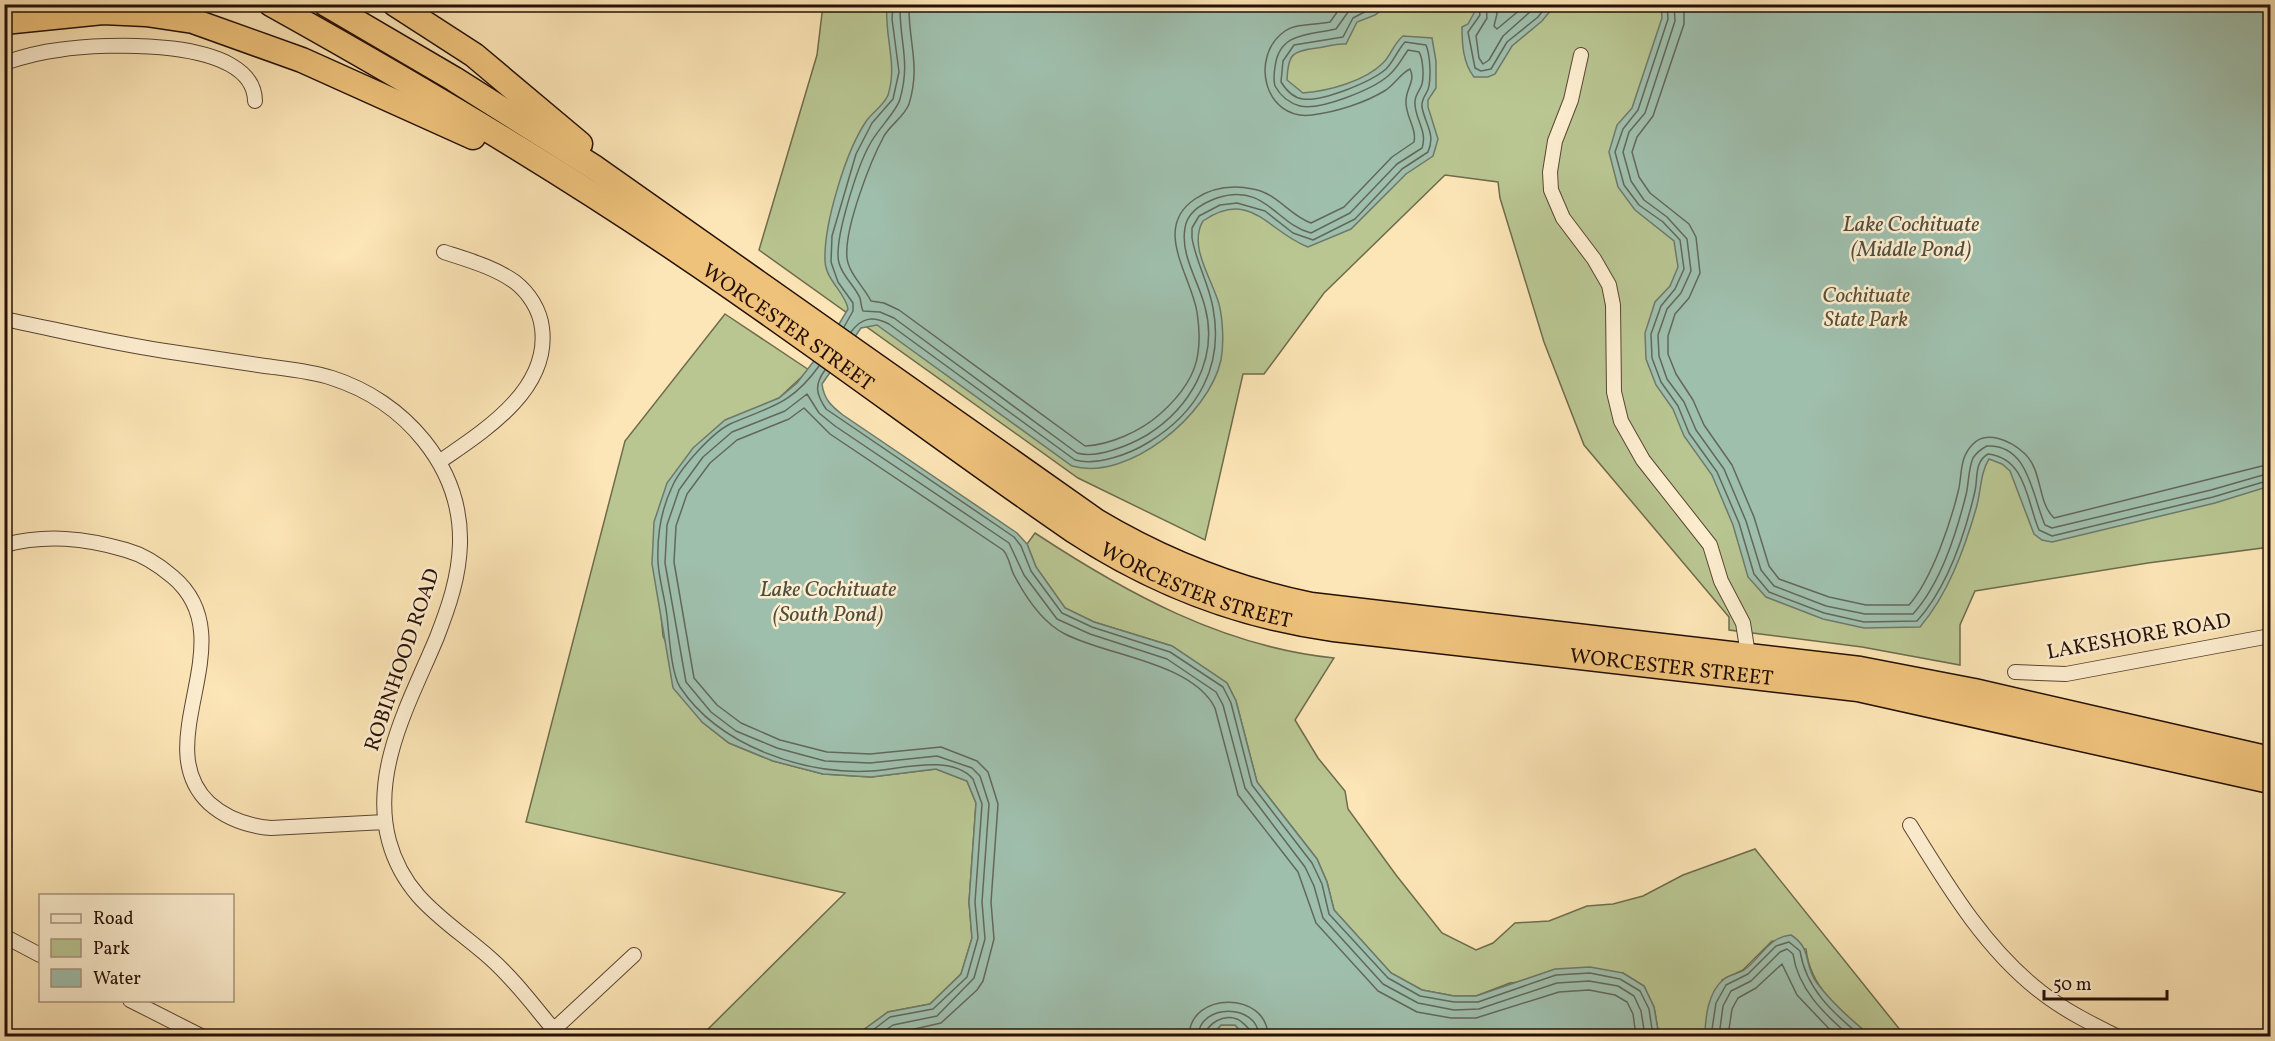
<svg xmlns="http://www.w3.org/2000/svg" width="2275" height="1041" font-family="Vollkorn,serif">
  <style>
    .green { fill: #b9c692; stroke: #6f6b4c; stroke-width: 1.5 }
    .water { fill: #9fbfad; stroke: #6e796a; stroke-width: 1.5 }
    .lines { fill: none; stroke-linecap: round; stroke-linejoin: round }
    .shore { stroke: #62685a; stroke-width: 1.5 }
    .street-casing { stroke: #5b4532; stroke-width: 16 }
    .secondary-casing { stroke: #251006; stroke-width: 21 }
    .highway-casing { stroke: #251006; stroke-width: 27 }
    .street { stroke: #fdeed0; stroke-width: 14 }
    .secondary { stroke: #fdeed0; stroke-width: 18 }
    .highway { stroke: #eec27b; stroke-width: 24 }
    .labels { text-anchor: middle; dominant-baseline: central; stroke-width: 5; stroke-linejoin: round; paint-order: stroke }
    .park-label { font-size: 21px; font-style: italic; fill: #595037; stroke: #fdeed0 }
    .street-label { font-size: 21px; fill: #251006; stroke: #fdeed0 }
    .water-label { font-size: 22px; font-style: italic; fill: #504d40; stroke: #fdeed0 }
  </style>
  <rect width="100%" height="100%" fill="#fce5b6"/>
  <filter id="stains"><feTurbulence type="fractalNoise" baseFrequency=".00333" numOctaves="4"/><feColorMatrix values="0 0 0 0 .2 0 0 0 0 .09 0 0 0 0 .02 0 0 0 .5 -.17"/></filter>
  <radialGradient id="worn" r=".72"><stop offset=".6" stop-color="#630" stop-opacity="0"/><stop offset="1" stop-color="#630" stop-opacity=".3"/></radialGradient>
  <!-- green -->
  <path class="green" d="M823,5H2270V547L2148,563L1975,591L1960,625V665L1862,647L1729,630V617L1584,445L1544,342L1500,198L1498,182L1445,175L1324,293L1264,374H1243L1205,540L1078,478L759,250L817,55Z
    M725,314L809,370L779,398L756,409L660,604L663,636L702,722L729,743L773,761L823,774L871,777L936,769L967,781L976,803L969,902L972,938L961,974L930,1004L888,1012L855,1036H701L845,893L526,822L625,441Z
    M1035,533C1126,593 1224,647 1334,658L1295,720L1318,758L1345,791L1348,809L1396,875L1442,933L1476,950L1493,943L1515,923L1549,921L1587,906L1613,904L1643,896L1683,875L1755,849L1905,1036H1871C1842,1013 1810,988 1806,949L1772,941L1743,970L1722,980L1705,1036H1659L1654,1007L1644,986L1623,973L1510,983L1476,996H1454L1422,990L1391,973L1334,910L1327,882L1317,859L1257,782L1236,701L1227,683L1172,646L1094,622L1065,608L1036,567L1027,544Z
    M1221,1025H1235L1245,1036H1211Z"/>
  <!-- water -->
  <path class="water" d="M887,5H1388L1375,15L1357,22L1346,44C1335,43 1327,47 1317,48C1292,51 1288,54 1287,80L1303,93C1329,91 1365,81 1383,63C1391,55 1394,43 1403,36L1432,38L1436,61V88L1428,100V107L1438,139L1433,156L1406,174L1351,229L1308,247C1268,232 1251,188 1203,221C1188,246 1212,279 1219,304C1223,320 1224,344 1221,360C1209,415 1128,482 1072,466L877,325L861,328L822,384C824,399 831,406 843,415L1017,533L1027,544L1036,567L1065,608L1094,622L1172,646L1227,683L1236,701L1257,782L1317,859L1327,882L1334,910L1391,973L1422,990L1454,996H1476L1555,969L1590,967L1623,973L1644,986L1654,1007L1659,1036H1245L1235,1025H1221L1211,1036H855L888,1012L930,1004L961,974L972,938L969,902L976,803L967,781L936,769L871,777L823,774L773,761L729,743L702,722L673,688L652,564L654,522L667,483L693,448L725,420L779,398L797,383L827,344L848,309C846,293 825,280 825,260C824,223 846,150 867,120C873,112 884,105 888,95C898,64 884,36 887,5Z
    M1472,5V4L1555,5L1542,21L1512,46L1495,74L1488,77H1474C1463,63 1462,44 1462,27L1468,24L1474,13Z
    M1661,5H2270V486L2215,503L2052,542L2042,540L2034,534L2010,471L2002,464L1989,459C1980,473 1981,493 1976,509C1964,550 1948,594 1920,627L1864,628L1823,619L1766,597L1748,577L1733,525L1712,475L1684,436L1673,409L1656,385L1646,359L1645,333L1655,302L1670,286L1678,267L1674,241L1635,210L1618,187L1609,152L1617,125L1632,108L1662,18Z
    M1791,935C1813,949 1803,965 1817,983C1832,1003 1851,1020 1871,1036H1705C1705,1019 1708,992 1723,980C1728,975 1738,974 1744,970C1761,958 1768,937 1791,935Z"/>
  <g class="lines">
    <!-- shore -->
    <path class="shore" d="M900,4C899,41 911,61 900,99C897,111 877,130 870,144C858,165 833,241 839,263C843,277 854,285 860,298C861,302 861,307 863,311L880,312L894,318L1077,453C1097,459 1130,445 1147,435C1190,408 1219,359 1205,307C1199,282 1180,255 1185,228C1187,212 1203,203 1217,198C1265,182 1277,225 1311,233L1350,213L1397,164L1422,148C1428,131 1414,118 1415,102C1415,94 1420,91 1422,84C1424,76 1423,58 1419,52L1408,50C1401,60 1397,69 1388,76C1373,89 1320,111 1300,106C1289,103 1280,95 1275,86C1273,79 1274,74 1275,67C1279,32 1309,35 1336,29L1348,12L1364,4
      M909,4C908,42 921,65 909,104C904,117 891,124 884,136C870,162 844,229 847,258C849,274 864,287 871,301L884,303L899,310L1085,446C1110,445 1141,431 1160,414C1177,399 1195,377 1198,353C1200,340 1199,325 1197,312C1191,275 1152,228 1195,199C1213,187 1233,185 1253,189C1277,193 1290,216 1311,223L1344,207L1392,157L1414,142C1417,128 1405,116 1406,101C1406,88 1416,81 1410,69C1401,73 1395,84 1386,90C1365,103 1336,112 1312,115C1264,121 1249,56 1285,31C1297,23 1316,25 1330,22L1343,4
      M1478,4L1480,15L1468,32L1475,68L1481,71L1491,69L1507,42L1538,17L1548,4
      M1486,4L1487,18L1476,36L1479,58L1483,64L1489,60L1503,36L1539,4
      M1495,4L1497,14L1494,26L1497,29L1527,4
      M1667,4L1668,19L1638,110L1623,129L1615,152L1624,185L1639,205L1663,222L1680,240L1684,269L1675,289L1661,306L1651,334L1652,358L1661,382L1678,406L1689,433L1717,472L1739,523L1754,574L1769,592L1824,613L1864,622L1917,621C1947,588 1965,534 1975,491C1978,478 1974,462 1988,454C2026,458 2027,502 2039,530L2052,536L2213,497L2270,480
      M1674,4L1675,21L1645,113L1629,132L1623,152L1631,181L1644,200L1667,217L1687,239L1691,271L1681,293L1667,309L1658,335L1659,356L1667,379L1684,402L1696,430L1724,469L1746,521L1761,570L1774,586L1826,606L1865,614H1913C1941,583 1956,534 1966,495C1969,483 1968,470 1973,458C1977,452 1981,449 1987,446C2029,444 2032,496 2045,525L2052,528L2211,490L2270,473
      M1684,4V24L1653,116L1637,137L1632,152L1639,177L1650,193L1689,224L1696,237L1700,273L1689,298L1675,314L1668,336V354L1676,374L1693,400L1704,425L1732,465L1754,517L1769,566L1779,579L1829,597L1866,605H1909C1932,579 1951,522 1959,488C1962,472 1960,458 1972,445C1986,429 2011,441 2024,453C2043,470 2037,502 2054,518L2270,464
      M844,327L853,311V303L838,282L831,262L832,236L856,154L872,123L893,99L899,72L892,19L893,4
      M851,332C862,317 873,316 889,324L1075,460C1097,466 1130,454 1149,442C1198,412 1224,366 1213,308C1209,284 1196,262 1192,238V228L1199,216L1220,205L1237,203L1265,211L1293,233L1313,240L1355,219L1402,169L1428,152C1436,134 1425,124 1422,107C1421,97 1428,94 1429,86C1431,74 1430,55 1426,45L1405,42C1397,51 1394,61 1386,69C1371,82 1322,102 1303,99C1293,98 1286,90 1281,82L1283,61L1294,45L1343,37L1353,18L1380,4
      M819,366C791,405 771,406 730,424C712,433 680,468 672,487C661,510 657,537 658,562C659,580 665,598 667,616C669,633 671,673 680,687C719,746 804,775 872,771C901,769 951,754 973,779L982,804L975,902L978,938L967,977L933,1009L890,1017L865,1036
      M825,370C814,385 816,394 826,409L1014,537L1021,546L1031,571L1062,613L1092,627L1170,652L1223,687L1231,703L1252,785L1312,863L1322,884L1329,914L1388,978L1420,996L1454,1002H1478L1556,975L1590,973L1620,979L1640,991L1649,1009L1653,1036
      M877,1036L893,1025L937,1016L974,978L985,939L982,902L989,804L980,776L972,768L937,756L870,763L825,761L777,748L736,731L711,712L686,682L665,563L667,525L679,490L703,457L732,432L785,411L807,394L819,413L835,426L1009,543L1024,575L1057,619L1090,634L1167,659L1216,692L1223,705L1245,788L1305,867L1314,886L1323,918L1383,984L1418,1003L1454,1010L1479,1009L1557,983L1589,981L1618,986L1634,996L1641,1011L1645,1036
      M892,1036L897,1033L941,1023L977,990L983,981L994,939L991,902L998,804L988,772L977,761L941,747L870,754L827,752L780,740L741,723L717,705L694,678L674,562L676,526L687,494L710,463L737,440L789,419L804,408L830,434L1003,550C1009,556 1010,567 1014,575C1025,596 1043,623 1065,634C1107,656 1192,662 1215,708L1238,795L1298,872L1316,923L1378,991L1417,1012L1451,1018H1476L1559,992L1589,990L1615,995L1627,1002L1633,1014L1636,1036
      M1189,1036C1190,991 1267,991 1268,1036
      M1198,1036C1200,1003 1257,1003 1259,1036
      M1205,1036C1207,1023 1224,1014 1237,1019C1242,1021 1246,1026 1249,1029L1251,1036
      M1711,1036L1716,1003L1726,985L1748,974L1776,946L1789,942L1800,951C1806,989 1833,1013 1861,1036
      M1719,1036L1723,1006L1731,991L1751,981L1780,952L1787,949L1793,954C1798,989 1824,1014 1850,1036
      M1728,1036L1732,1009L1738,998L1756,988L1782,964L1797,995L1836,1036"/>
    <defs>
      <path id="street" d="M1581,55L1571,100L1555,141L1550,172L1551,190L1563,218L1594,259L1609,285L1613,305L1614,392L1621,421L1643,460L1710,545L1721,581L1743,623L1748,654
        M4,63C22,57 40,52 58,50C102,43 254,36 255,101
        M4,319C58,330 111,343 165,351C198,356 232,361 265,366C288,369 311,371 332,378C404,401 462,466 460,544C459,577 449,606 437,637C411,700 370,770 389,841C405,900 448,921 490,958C514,979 533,1005 554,1030
        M439,462C484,431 550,390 542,328C540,310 529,293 515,282C494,267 468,260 444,252
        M4,545C46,534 85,538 126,550C144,555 159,565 173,577C247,640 146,743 209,803C227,819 247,826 271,828L385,822
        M2015,672L2066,674L2270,636
        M1910,825C1947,885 1985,949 2041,992C2064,1010 2090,1023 2116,1036
        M4,936L40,955
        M130,1000L201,1036
        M547,1036L634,955"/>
      <path id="secondary" d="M4,18L21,4"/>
      <g id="highway">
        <path id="s1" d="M271,4C413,83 553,166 687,257C818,345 943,441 1073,530C1154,583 1238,616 1334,629L1858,689L2270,781"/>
        <path d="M326,4L454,79L595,168L1096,521C1163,561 1234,589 1311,605L1860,669L1974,691L2270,759"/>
        <path d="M395,4L474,55L580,144"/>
        <path d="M4,22L103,12L146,14L193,21L302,60L473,137"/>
      </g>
    </defs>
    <!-- street casing -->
    <use href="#street" class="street-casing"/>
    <!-- secondary casing -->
    <use href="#secondary" class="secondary-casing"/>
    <!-- highway casing -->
    <use href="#highway" class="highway-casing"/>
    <!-- street -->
    <use href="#street" class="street"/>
    <!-- secondary -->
    <use href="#secondary" class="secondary"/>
    <!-- highway -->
    <use href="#highway" class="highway"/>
  </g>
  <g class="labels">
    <!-- park labels -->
    <g class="park-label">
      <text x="1866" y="296">Cochituate<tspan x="1866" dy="24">State Park</tspan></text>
    </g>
    <!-- street labels -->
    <g class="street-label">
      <text stroke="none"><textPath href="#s1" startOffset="610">WORCESTER STREET</textPath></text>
      <text stroke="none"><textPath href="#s1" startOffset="1096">WORCESTER STREET</textPath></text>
      <text transform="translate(2139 637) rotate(-10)">LAKESHORE ROAD</text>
      <text transform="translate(403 660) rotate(-71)">ROBINHOOD ROAD</text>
      <text stroke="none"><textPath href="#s1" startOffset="1581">WORCESTER STREET</textPath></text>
    </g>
    <!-- water labels -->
    <g class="water-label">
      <text x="1911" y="225">Lake Cochituate<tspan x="1911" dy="25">(Middle Pond)</tspan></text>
      <text x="828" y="590">Lake Cochituate<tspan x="828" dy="25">(South Pond)</tspan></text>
    </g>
  </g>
  <!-- margin -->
  <rect width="2275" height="1041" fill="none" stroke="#fce5b6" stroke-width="24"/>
  <rect x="6" y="6" width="2263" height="1029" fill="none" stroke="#251006" stroke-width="3"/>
  <rect x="12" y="12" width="2251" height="1017" fill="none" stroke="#251006" stroke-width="1.5"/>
  <!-- legend -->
  <rect x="39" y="894" width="195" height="108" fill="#fdeed0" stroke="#a7957f" stroke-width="1.5"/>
  <rect x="51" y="914" width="30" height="9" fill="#fdeed0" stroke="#a7957f" stroke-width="1.5"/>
  <text x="93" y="924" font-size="18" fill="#251006">Road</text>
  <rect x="51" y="939" width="30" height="18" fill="#b9c692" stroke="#a7957f" stroke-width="1.5"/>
  <text x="93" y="954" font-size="18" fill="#251006">Park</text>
  <rect x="51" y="969" width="30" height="18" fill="#9fbfad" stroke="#a7957f" stroke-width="1.5"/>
  <text x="93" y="984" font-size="18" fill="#251006">Water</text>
  <!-- scale -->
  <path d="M2044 990v9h123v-9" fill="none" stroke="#251006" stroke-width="3"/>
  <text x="2053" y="990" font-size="18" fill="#251006" stroke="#fdeed0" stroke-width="4.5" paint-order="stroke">50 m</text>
  <rect width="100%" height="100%" filter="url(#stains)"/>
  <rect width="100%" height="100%" fill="url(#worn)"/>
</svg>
